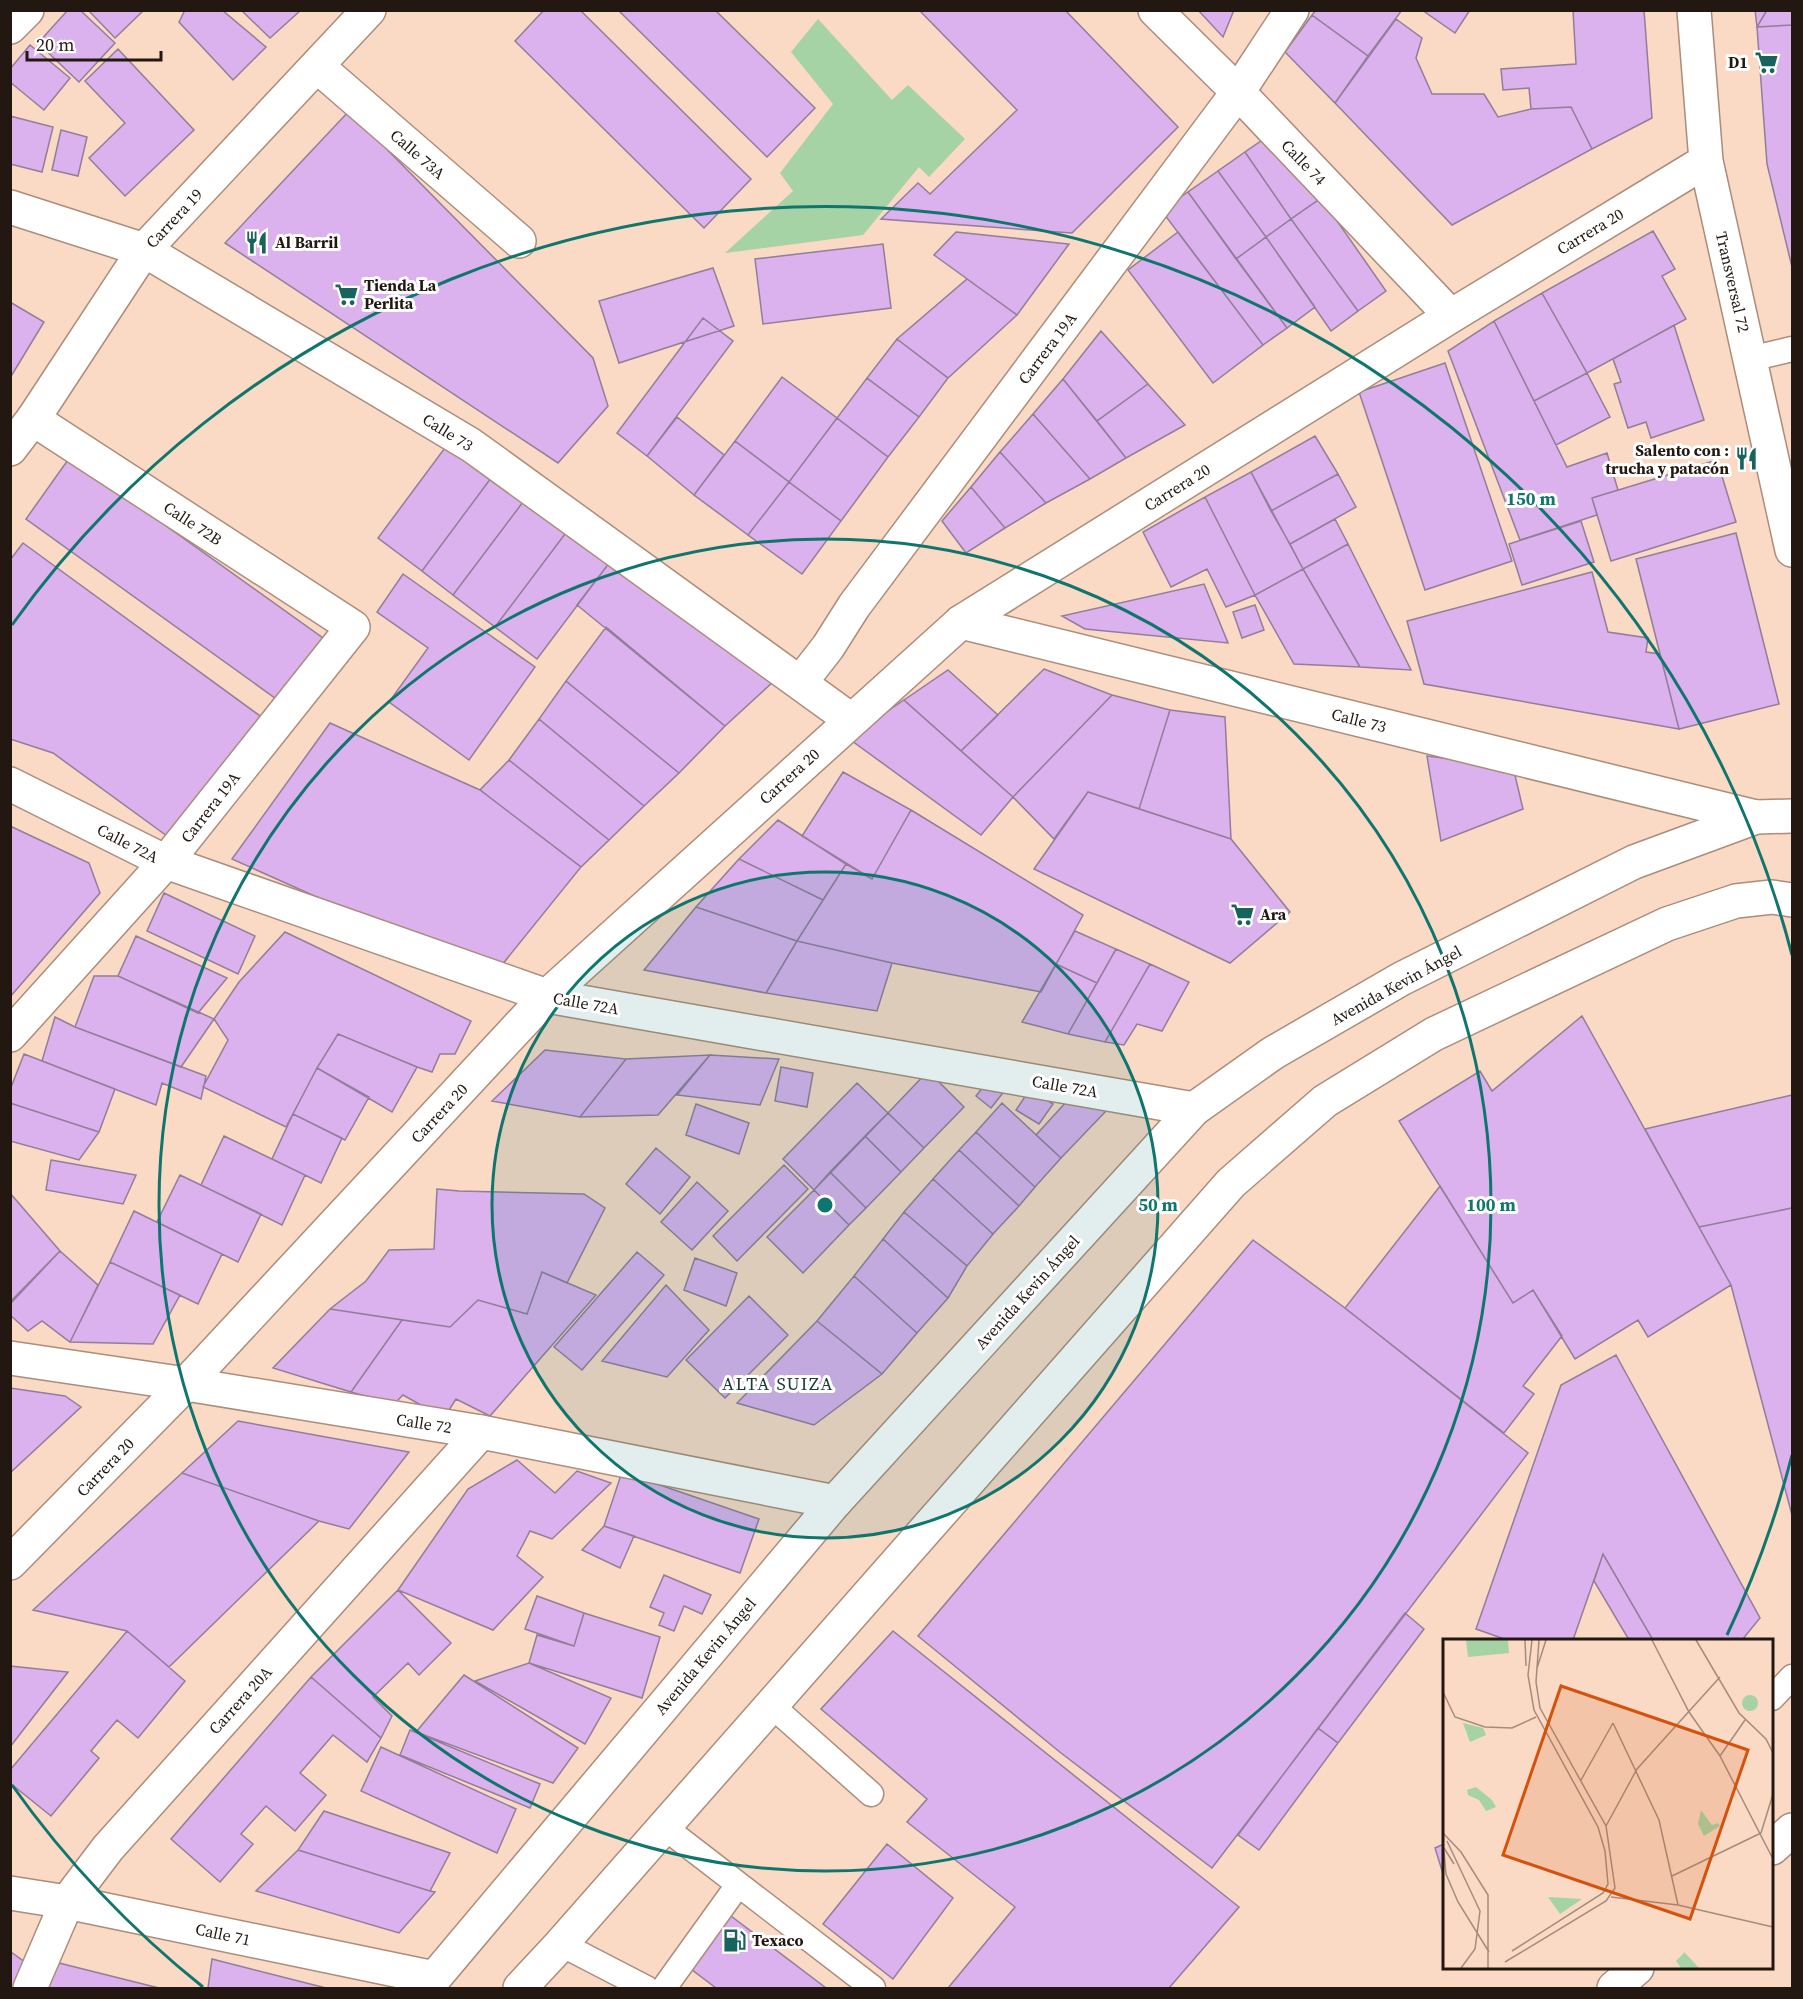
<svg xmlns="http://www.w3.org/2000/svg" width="1803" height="1999" font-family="'Source Serif 4',serif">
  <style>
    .green { fill: #a5d3a5 }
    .building { fill: #dbb1ee; stroke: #917e99; stroke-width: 1.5 }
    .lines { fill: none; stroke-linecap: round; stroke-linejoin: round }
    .service-casing { stroke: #ac8d7b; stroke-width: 27 }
    .minor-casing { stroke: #ac8d7b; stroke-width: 36 }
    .tertiary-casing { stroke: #ac8d7b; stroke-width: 36 }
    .primary-casing { stroke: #ac8d7b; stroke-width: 36 }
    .service { stroke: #fff; stroke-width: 24 }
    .minor { stroke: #fff; stroke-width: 33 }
    .tertiary { stroke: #fff; stroke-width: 33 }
    .primary { stroke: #fff; stroke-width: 33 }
    .ring { fill: none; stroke: #0f766e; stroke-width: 3 }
    .labels { text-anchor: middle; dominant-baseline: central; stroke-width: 6; stroke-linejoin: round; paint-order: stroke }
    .poi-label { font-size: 16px; font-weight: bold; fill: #231811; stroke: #fff; text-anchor: start }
    .street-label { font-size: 16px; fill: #231811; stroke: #fff }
    .neighbourhood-label { font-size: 18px; letter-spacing: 1.5px; fill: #193b38; stroke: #fff }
    .inset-road { fill: none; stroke: #a48c7d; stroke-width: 1.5 }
    .view { fill: #d4520c; fill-opacity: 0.15; stroke: #d4520c; stroke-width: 3 }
    .inset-edge { fill: none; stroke: #231811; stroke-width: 3 }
    .centre { fill: #0f766e; stroke: #fff; stroke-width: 3 }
    .ring-label { font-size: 18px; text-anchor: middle; font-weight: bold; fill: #0f766e; stroke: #fff; stroke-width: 6; stroke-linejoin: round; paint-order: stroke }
  </style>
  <rect width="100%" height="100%" fill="#fad9c5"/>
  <!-- green -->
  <path class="green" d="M818,19L892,100L908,85L965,139L929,177L919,167L863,235L725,253L793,191L780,173L833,104L791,52Z"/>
  <!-- building -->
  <path class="building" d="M68,10H80L115,43L79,82L38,43Z
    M88,10H144L115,38Z
    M185,10H222L266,47L233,80L179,22Z
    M241,10H301L270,38Z
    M544,10H580L751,179L704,228L515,41Z
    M618,10H715L815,108L767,157Z
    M919,10H1065L1178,127L1072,233L881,219L918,183L930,194L1017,110Z
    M1198,10H1234L1223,37Z
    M1316,10H1402L1368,56L1312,15Z
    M1422,10H1470L1455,33Z
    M1573,10H1644L1652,118L1592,149L1571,107L1531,109L1529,88L1503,90L1501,69L1576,64Z
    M1755,10H1767L1757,27Z
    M1767,10H1792V25L1757,27Z
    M1312,15L1368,56L1335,103L1285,52Z
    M1396,19L1422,38L1416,58L1432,94H1484L1498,117L1531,109L1571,107L1592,149L1452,225L1335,103Z
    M1792,25V267L1767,164L1757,27Z
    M30,45L70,78L44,110L10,82V69Z
    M118,49L194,130L125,196L89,158L125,123L85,81Z
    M349,111L593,358L608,406L558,463L225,243Z
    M10,116L53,127L42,172L10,164Z
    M61,130L87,137L78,176L52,170Z
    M1274,132L1321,198L1291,219L1245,152Z
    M1245,152L1291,219L1266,237L1218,171Z
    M1218,171L1266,237L1236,259L1188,192Z
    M1188,192L1287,328L1263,345L1161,210Z
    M1321,198L1386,291L1358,311L1291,219Z
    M1291,219L1358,311L1331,331L1266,237Z
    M1653,231L1675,269L1662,276L1686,319L1587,373L1542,293Z
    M956,232L1069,244L1017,315L934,255Z
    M1178,232L1263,345L1213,383L1128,270Z
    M1266,237L1315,307L1287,328L1236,259Z
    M883,244L891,308L763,324L755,259Z
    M713,268L734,326L619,363L599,301Z
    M967,279L1017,315L948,378L897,339Z
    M1542,293L1587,373L1534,401L1494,321Z
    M10,302L44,322L10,378Z
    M703,318L733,341L647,456L617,433Z
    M1494,321L1567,467L1607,453L1618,490L1592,498L1597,515L1520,540L1448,351Z
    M1674,325L1704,420L1651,438L1646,422L1628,428L1614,384L1621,382L1613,359Z
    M1101,331L1148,384L1097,421L1063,379Z
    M897,339L948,378L919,417L867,378Z
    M1445,363L1512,561L1425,590L1359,392Z
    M1587,373L1610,417L1556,445L1534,401Z
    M782,377L837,418L789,482L735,441Z
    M867,378L919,417L888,457L837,418Z
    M1063,379L1126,458L1090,479L1033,414Z
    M1148,384L1185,425L1126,458L1097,421Z
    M1033,414L1090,479L1046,503L1000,452Z
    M677,417L724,455L694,495L647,456Z
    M837,418L888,457L841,521L789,482Z
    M1315,436L1338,474L1271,511L1251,472Z
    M453,437L497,470L422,571L378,538Z
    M735,441L789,482L748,535L694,495Z
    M1000,452L1046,503L1005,528L971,487Z
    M70,457L330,643L286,706L26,519Z
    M1717,460L1736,522L1611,561L1592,498Z
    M497,470L529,494L453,595L422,571Z
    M1251,472L1303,569L1255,595L1205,497Z
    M1338,474L1356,507L1290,544L1271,511Z
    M789,482L841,521L802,574L748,535Z
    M971,487L1005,528L966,553L942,521Z
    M529,494L571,526L495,627L453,595Z
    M1205,497L1255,595L1226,607L1207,569L1171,587L1143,532Z
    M1335,519L1348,544L1303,569L1290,544Z
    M1581,521L1594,562L1522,585L1509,544Z
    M571,526L613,558L537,659L495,627Z
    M1736,533L1779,704L1679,729L1636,559Z
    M23,543L267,721L178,844L53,753L10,739V560Z
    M1348,544L1411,670L1360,667L1303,569Z
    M613,558L773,682L725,726L577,605Z
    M1303,569L1360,667L1294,664L1255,595Z
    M1592,572L1608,632L1648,638L1646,652L1660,654L1679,729L1424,684L1407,621Z
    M403,574L535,667L469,760L389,702L428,648L377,612Z
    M1204,584L1228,643L1085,629L1062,616Z
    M1255,605L1264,630L1242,638L1233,612Z
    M606,627L725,726L679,773L566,681Z
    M1044,669L1112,695L1013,797L961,751Z
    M948,670L998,715L961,751L904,700Z
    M566,681L679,773L644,806L539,719Z
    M1112,695L1170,710L1139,809L1088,792L1054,839L1013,797Z
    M904,700L1013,797L981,835L848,738Z
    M1170,710L1225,717L1231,839L1139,809Z
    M539,719L644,806L609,840L509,760Z
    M330,723L480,790L581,867L493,976L232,859Z
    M1427,756L1513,767L1523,809L1441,841Z
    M509,760L609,840L581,867L480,790Z
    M843,772L911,810L872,879L802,836Z
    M1088,792L1231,839L1290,912L1230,963L1034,869Z
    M911,810L1083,915L1041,992L892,963L797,941L846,864L872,879Z
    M778,820L846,864L823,900L739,859Z
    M10,826L89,863L100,893L10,997Z
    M739,859L823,900L797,941L696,907Z
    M164,893L255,936L238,974L147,931Z
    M696,907L797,941L766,993L644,970Z
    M1075,931L1116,949L1097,983L1056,964Z
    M285,932L471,1021L455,1054H440L432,1072L417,1067L338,1034L317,1068L286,1127L203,1087L228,1040L214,1019L239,982Z
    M136,936L227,978L198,1013L118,976Z
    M797,941L892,963L877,1011L766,993Z
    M1116,949L1150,964L1105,1042L1068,1034Z
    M1056,964L1097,983L1068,1034L1022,1022Z
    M1150,964L1189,982L1162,1031L1137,1024L1124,1045L1105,1042Z
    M94,976H118L214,1019L181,1067L75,1027Z
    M1582,1016L1731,1285L1648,1337L1638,1320L1575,1359L1533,1290L1513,1303L1399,1121L1480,1071L1492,1091Z
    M55,1017L75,1027L206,1076L201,1099L162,1083L156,1105L42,1061Z
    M338,1034L417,1067L392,1112L317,1068Z
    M545,1050L626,1059L580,1117L492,1101Z
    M24,1054L115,1089L99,1132L10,1103V1090Z
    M710,1055L658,1115L580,1117L626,1059Z
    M710,1055L779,1059L760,1105L677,1095Z
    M781,1067L813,1073L807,1107L775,1101Z
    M317,1068L369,1097L345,1140L293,1114Z
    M928,1071L964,1107L924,1148L888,1113Z
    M991,1077L1006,1089L991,1108L976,1096Z
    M857,1083L888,1113L814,1190L783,1159Z
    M1030,1089L1053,1104L1039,1124L1016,1110Z
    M1792,1095V1208L1699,1227L1645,1129Z
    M1067,1101L1107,1110L1061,1158L1036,1135Z
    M10,1103L99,1132L79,1160L10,1141Z
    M1002,1103L1061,1158L1035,1187L976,1132Z
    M696,1104L749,1123L739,1154L686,1135Z
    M888,1113L924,1148L901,1172L865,1136Z
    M293,1114L342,1138L321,1183L272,1159Z
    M976,1132L1035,1187L1019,1206L959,1150Z
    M224,1136L305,1175L282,1225L201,1185Z
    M865,1136L901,1172L866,1208L830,1172Z
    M656,1148L690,1177L660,1214L626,1184Z
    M959,1150L1019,1206L993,1234L933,1179Z
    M51,1160L136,1175L123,1204L46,1190Z
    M784,1165L808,1189L737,1261L713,1236Z
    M830,1172L866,1208L849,1225L814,1190Z
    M180,1175L261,1214L238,1262L157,1222Z
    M933,1179L993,1234L967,1266L904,1212Z
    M697,1182L728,1211L692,1250L661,1222Z
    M1440,1186L1513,1303L1533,1290L1562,1336L1523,1386L1534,1394L1504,1433L1345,1308Z
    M437,1189L459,1191L584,1194L605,1208L567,1283L542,1272L527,1314L478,1300L450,1327L330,1309L366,1281L389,1250L434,1249Z
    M814,1190L849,1225L803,1273L767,1237Z
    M10,1193L60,1251L10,1304Z
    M1792,1208V1515L1731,1285L1699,1227Z
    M134,1211L222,1254L198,1304L110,1262Z
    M904,1212L967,1266L948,1298L883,1239Z
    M883,1239L948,1298L917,1333L854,1276Z
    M1253,1240L1345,1308L1528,1453L1212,1868L1061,1753L918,1636Z
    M60,1251L98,1285L70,1342L42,1321L28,1331L10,1315V1302Z
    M637,1252L664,1275L582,1370L554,1347Z
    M695,1258L737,1273L726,1306L684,1290Z
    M110,1262L180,1295L153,1344L70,1342Z
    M542,1272L596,1295L490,1416L456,1399L444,1418L403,1395L394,1404L351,1392L402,1320L450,1327L478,1300L527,1314Z
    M854,1276L917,1333L882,1374L817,1321Z
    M666,1285L709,1330L667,1377L602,1361Z
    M749,1296L788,1335L725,1398L686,1360Z
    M330,1309L402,1320L351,1392L273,1368Z
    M817,1321L882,1374L814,1425L737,1403Z
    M1616,1355L1760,1618L1742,1640H1653L1603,1554L1573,1640H1507L1476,1629L1561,1385Z
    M10,1388L65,1396L81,1407L11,1472Z
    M238,1421L409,1452L349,1529L319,1521L182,1473Z
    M517,1460L555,1493L577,1471L611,1483L552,1539L530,1531L517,1556L543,1577L493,1630L398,1590L468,1489Z
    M622,1472L759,1519L740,1573L604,1526Z
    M182,1473L319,1521L169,1667L127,1631L33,1610Z
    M604,1526L634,1536L620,1568L582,1550Z
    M1603,1554L1653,1640H1629L1594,1581Z
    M664,1575L711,1595L702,1614L684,1606L674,1631L659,1625L664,1613L650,1607Z
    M398,1590L451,1643L419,1675L408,1663L373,1697L392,1716L381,1738L311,1677Z
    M537,1596L584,1613L574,1646L525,1629Z
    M584,1613L660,1637L642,1698L529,1663L537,1635L574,1646Z
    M1405,1613L1424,1629L1338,1743L1318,1728Z
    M127,1631L185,1681L138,1738L117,1720L91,1751L99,1758L51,1816L10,1783V1770Z
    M893,1631L1239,1907L1169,1988H948L1015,1907L907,1822L927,1799L821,1709Z
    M529,1663L611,1698L585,1744L475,1681Z
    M10,1666L68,1672L10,1747Z
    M464,1675L578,1748L553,1783L416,1732Z
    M311,1677L381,1738L367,1762L333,1735L300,1773L326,1795L295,1831L266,1806L241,1834L253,1844L220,1882L171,1839Z
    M1318,1728L1338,1743L1259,1850L1238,1835Z
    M410,1730L540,1784L530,1808L400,1755Z
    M381,1747L516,1809L497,1853L361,1791Z
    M324,1811L450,1853L430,1891L298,1850Z
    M887,1844L953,1898L893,1979L823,1924Z
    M1444,1844V1877L1435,1848Z
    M298,1850L430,1891L435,1892L399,1933L256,1891Z
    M727,1913L826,1988H716L687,1966Z
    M11,1952L36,1970L24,1988H10Z
    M212,1959L326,1988H208Z
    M51,1961L159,1988H39Z"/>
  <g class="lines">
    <defs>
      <path id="service" d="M1750,359L1792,349
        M1772,1698L1792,1677
        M771,1705L871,1794
        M664,1827L873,1988
        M561,1944L646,1988
        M664,1988L738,1885"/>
      <path id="minor" d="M10,27L27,10
        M317,66L519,241
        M144,250L471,445L851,720
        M961,622L1756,817
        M800,683L828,647L854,606L1238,92L1292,10
        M10,1035L166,862L353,627L33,419
        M10,1358L186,1384
        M10,1563L186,1384
        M1772,1848L1792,1830
        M10,1893L67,1902L434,1978
        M30,1988L67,1902L108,1848L481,1432
        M1614,1988L1637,1968"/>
      <path id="tertiary" d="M1155,10L1238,92L1451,316
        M1694,10L1706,161L1792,550
        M10,207L144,250
        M10,449L33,419L144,250L369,10
        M10,784L166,862L547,996L1194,1109
        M186,1384L547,996L961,622L1451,316L1706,161
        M186,1384L481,1432L835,1502"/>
      <path id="primary" d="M426,1988L835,1502L1194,1109L1273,1053L1401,979L1634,862L1756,817L1792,816
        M520,1988L561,1944L1231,1183L1325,1101L1434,1034L1667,924L1736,901L1772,897L1792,900"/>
    </defs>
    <!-- service casing -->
    <use href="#service" class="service-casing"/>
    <!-- minor casing -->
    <use href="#minor" class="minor-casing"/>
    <!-- tertiary casing -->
    <use href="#tertiary" class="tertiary-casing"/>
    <!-- primary casing -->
    <use href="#primary" class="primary-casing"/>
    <!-- service -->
    <use href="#service" class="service"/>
    <!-- minor -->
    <use href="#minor" class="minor"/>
    <!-- tertiary -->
    <use href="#tertiary" class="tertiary"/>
    <!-- primary -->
    <use href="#primary" class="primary"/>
  </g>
  <!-- distance rings -->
  <circle cx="825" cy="1205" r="333" fill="#0f766e" fill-opacity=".12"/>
  <g class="ring">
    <circle cx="825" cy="1205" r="333"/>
    <circle cx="825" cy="1205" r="666"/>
    <path d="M1792 1455A999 999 0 0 1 1727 1635M203 1987A999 999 0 0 1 12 1785M12 625A999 999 0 0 1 1792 955"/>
  </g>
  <!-- icons -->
  <defs>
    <symbol id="supermarket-bare" viewBox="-9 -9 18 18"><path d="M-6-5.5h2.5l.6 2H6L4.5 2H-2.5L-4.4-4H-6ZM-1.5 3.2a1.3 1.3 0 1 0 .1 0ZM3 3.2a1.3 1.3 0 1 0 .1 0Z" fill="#17635d" stroke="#fff" stroke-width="2.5" paint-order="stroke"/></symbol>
    <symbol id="restaurant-bare" viewBox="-9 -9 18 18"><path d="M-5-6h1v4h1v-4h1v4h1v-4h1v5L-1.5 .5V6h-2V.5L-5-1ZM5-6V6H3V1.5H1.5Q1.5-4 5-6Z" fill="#17635d" stroke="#fff" stroke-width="2.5" paint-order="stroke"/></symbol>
    <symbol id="fuel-bare" viewBox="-9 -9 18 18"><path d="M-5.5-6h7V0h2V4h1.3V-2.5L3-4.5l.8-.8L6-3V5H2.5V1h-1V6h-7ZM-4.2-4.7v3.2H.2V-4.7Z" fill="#17635d" stroke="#fff" stroke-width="2.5" paint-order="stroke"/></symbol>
  </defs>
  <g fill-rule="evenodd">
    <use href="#supermarket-bare" x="1750" y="46" width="33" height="33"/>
    <use href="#restaurant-bare" x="240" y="226" width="33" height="33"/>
    <use href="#supermarket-bare" x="330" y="278" width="33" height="33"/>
    <use href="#restaurant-bare" x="1730" y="442" width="33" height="33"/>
    <use href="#supermarket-bare" x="1226" y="898" width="33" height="33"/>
    <use href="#fuel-bare" x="718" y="1924" width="33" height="33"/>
  </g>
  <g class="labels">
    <!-- poi labels -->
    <g class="poi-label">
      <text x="1748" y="62" text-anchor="end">D1</text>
      <text x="275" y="242">Al Barril</text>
      <text x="364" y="285">Tienda La<tspan x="364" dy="18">Perlita</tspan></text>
      <text x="1729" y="450" text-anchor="end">Salento con :<tspan x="1729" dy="18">trucha y patacón</tspan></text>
      <text x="1260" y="914">Ara</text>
      <text x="752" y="1940">Texaco</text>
    </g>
    <!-- street labels -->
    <g class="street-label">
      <text transform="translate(418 154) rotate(41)">Calle 73A</text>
      <text transform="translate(1304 162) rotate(46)">Calle 74</text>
      <text transform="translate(174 218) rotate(-47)">Carrera 19</text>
      <text transform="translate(1590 231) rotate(-31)">Carrera 20</text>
      <text transform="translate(1733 282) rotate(77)">Transversal 72</text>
      <text transform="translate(1047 348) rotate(-53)">Carrera 19A</text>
      <text transform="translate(448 432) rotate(32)">Calle 73</text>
      <text transform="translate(1177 487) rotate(-32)">Carrera 20</text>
      <text transform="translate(193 523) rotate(33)">Calle 72B</text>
      <text transform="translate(1359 720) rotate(14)">Calle 73</text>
      <text transform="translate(789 776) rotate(-42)">Carrera 20</text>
      <text transform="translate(210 807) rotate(-52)">Carrera 19A</text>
      <text transform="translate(128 843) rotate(27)">Calle 72A</text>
      <text transform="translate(1396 985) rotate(-29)">Avenida Kevin Ángel</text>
      <text transform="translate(586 1003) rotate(10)">Calle 72A</text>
      <text transform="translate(1065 1086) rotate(10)">Calle 72A</text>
      <text transform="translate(439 1113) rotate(-47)">Carrera 20</text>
      <text transform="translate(1027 1292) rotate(-48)">Avenida Kevin Ángel</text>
      <text transform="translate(424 1423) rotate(9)">Calle 72</text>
      <text transform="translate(105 1467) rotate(-46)">Carrera 20</text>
      <text transform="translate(705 1656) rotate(-50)">Avenida Kevin Ángel</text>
      <text transform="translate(240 1700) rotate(-48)">Carrera 20A</text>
      <text transform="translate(223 1934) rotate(12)">Calle 71</text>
    </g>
    <!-- neighbourhood labels -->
    <g class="neighbourhood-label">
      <text x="778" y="1383">ALTA SUIZA</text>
    </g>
  </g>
  <!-- overview -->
  <g transform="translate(1443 1639)">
    <rect width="330" height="330" fill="#fad9c5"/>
    <path d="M23,1H65L66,14L25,18ZM299 64a8 8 0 1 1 16 0a8 8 0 1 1-16 0ZM20,84L40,89L43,96L27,103ZM33,148L49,161L53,168L43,172L36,161L25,156L24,151ZM258,171L269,186L275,184L277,187L261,197L255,185ZM105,258L139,260L117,275ZM242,313V314L256,329H238L233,322Z" fill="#a5d3a5"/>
    <path class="inset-road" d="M82,1L83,27M209,1L246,73L277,117L330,220M253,1L296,74L323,100L330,114M94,29L103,1M0,53L12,78L42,88L69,89L93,78M170,84L216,181L235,266M277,117L302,81M138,141L170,84M163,187L194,130L277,38M0,194L18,213L45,256V329M318,194L330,155M4,202L37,272L32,310L18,329M1,209L11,225M1,213L3,235L15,263L46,313M229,237L318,194M168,258L235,266L330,288M69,312L160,254L165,245L162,212L155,188L91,71L85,36L89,1M62,323L163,262L172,249L163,187L97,69L93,43L96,1"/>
    <path class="view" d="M118,47L305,111L247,280L60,216Z"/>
    <rect width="330" height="330" class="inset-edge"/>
  </g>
  <circle cx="825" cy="1205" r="9" class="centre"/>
  <g class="ring-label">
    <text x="1531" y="505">150 m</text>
    <text x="1158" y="1211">50 m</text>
    <text x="1491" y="1211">100 m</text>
  </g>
  <!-- border -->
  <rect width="1803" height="1999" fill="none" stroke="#231811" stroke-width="24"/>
  <!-- scale -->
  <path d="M27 51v9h134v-9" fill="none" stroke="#231811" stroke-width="3"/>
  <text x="36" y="51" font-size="18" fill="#231811" stroke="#ffffff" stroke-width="4.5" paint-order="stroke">20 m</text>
</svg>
